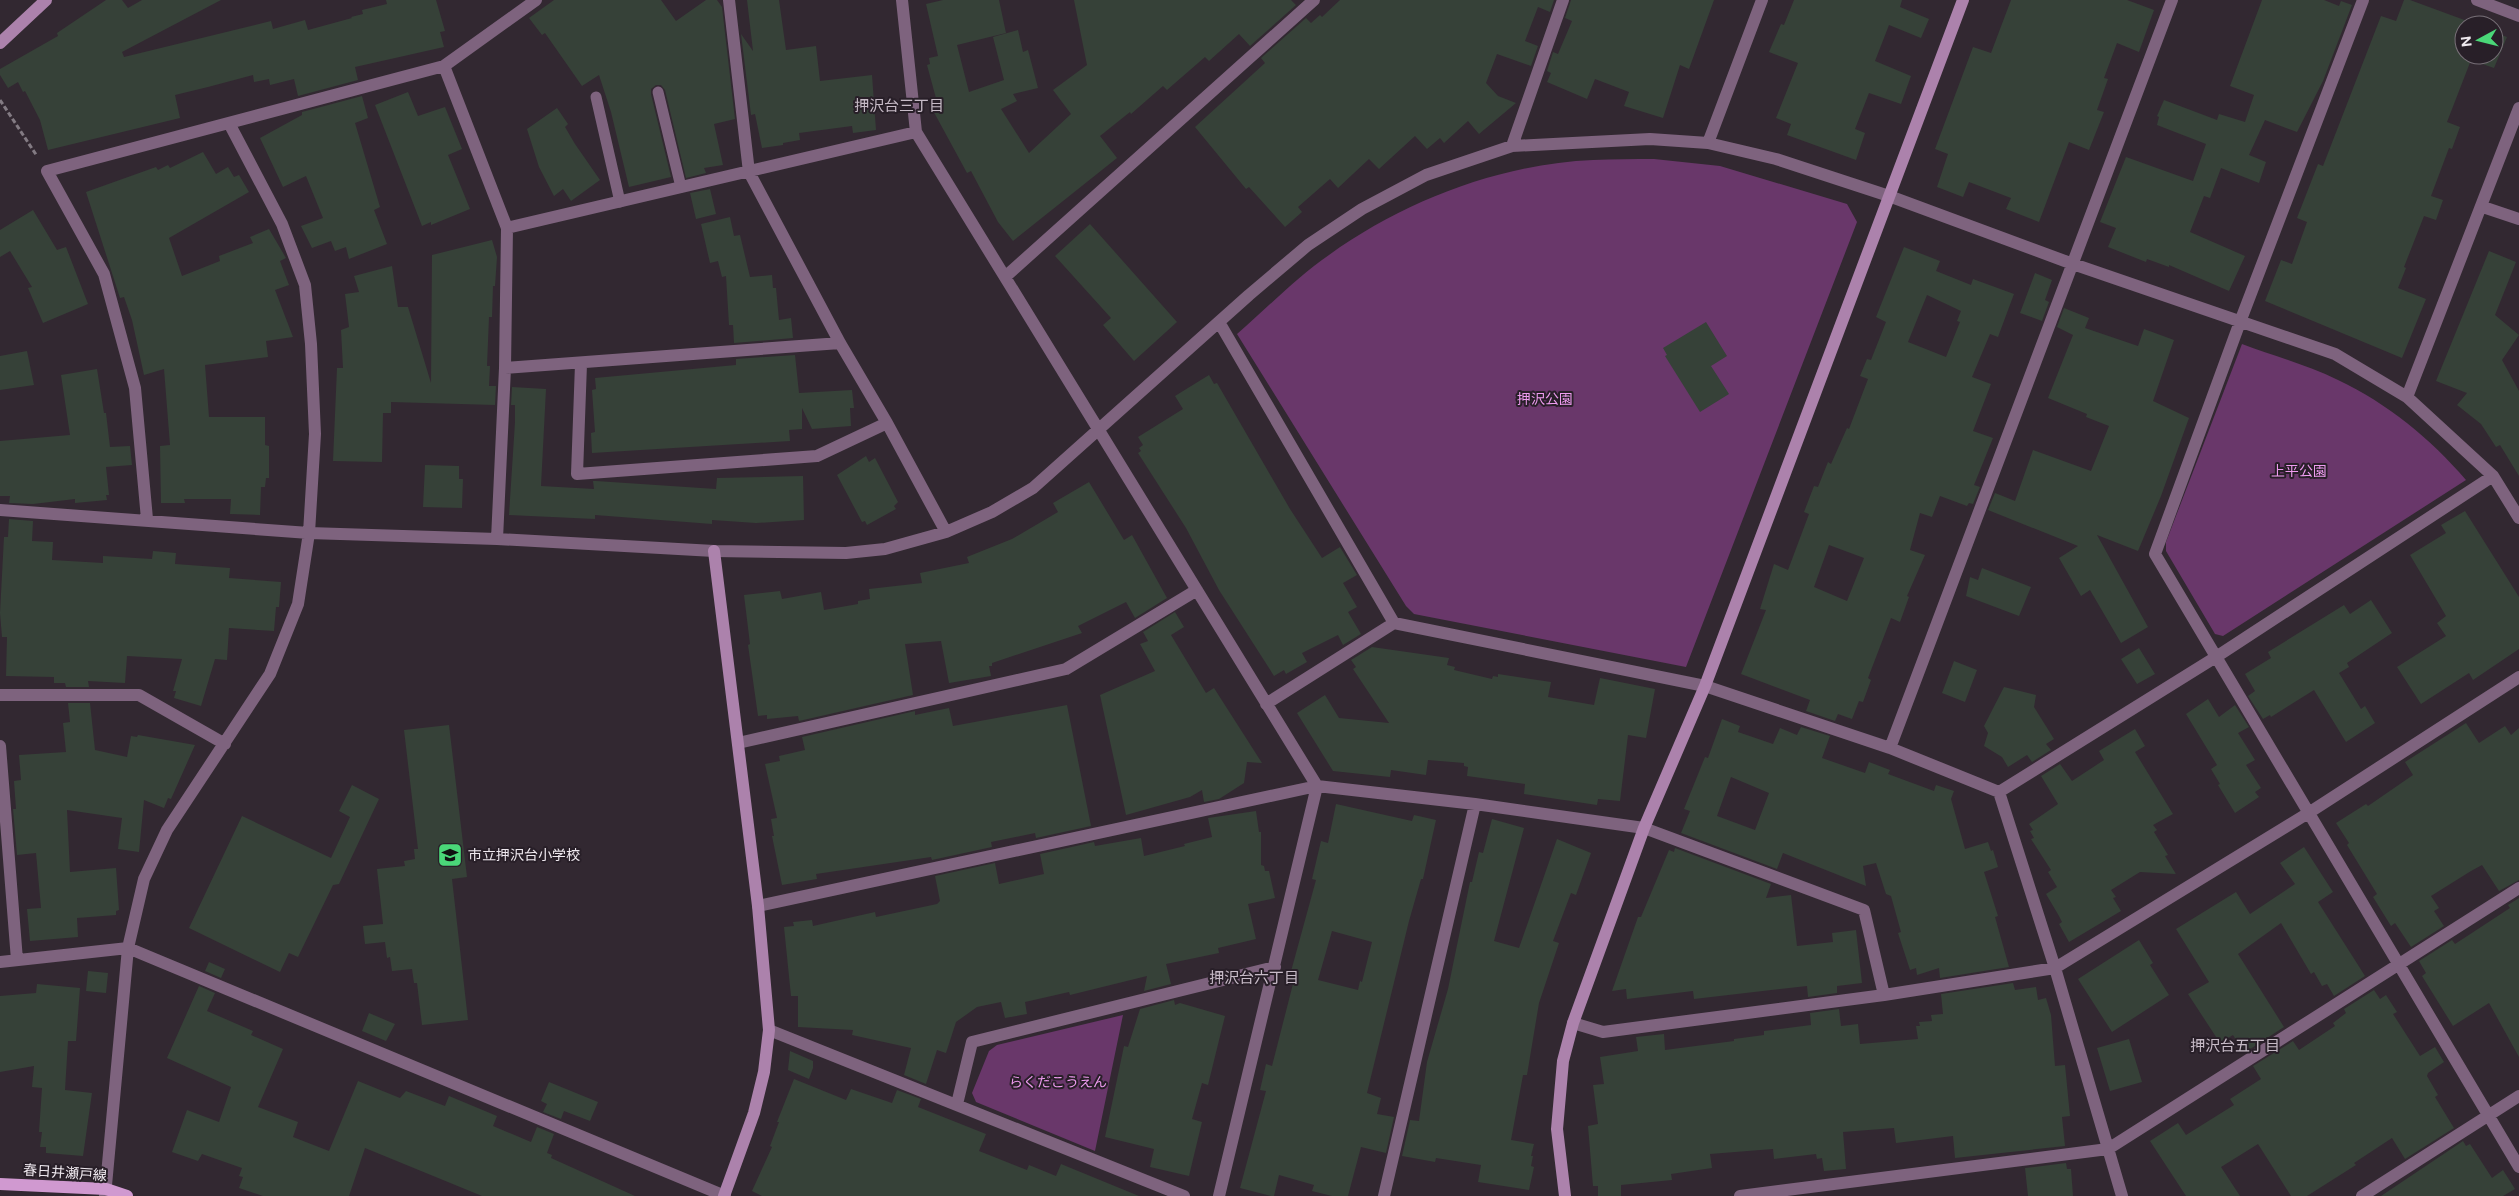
<svg xmlns="http://www.w3.org/2000/svg" width="2519" height="1196" font-family="Figtree,'Noto Sans JP',sans-serif">
  <style>
    .green { fill: #69376a }
    .building { fill: #364138; fill-rule: evenodd }
    .lines { fill: none; stroke-linecap: round; stroke-linejoin: round }
    .path { stroke: #837b83; stroke-width: 3; stroke-dasharray: 5 2.5; stroke-linecap: butt }
    .lane { stroke: #7e637e; stroke-width: 11 }
    .street { stroke: #7e637e; stroke-width: 12 }
    .secondary { stroke: #ac82ac; stroke-width: 12 }
    .primary { stroke: #d099d0; stroke-width: 12 }
    .labels { text-anchor: middle; dominant-baseline: central; stroke-width: 4; stroke-linejoin: round; paint-order: stroke }
    .park-label { font-size: 14px; fill: #ef9cf0; stroke: #281f28 }
    .poi-label { font-size: 14px; fill: #efe9ef; stroke: #281f28; text-anchor: start }
    .street-label { font-size: 14px; fill: #efe9ef; stroke: #281f28 }
    .neighbourhood-label { font-size: 15px; fill: #c7bbc7; stroke: #281f28 }
  </style>
  <rect width="100%" height="100%" fill="#322831"/>
  <!-- green -->
  <path class="green" d="M1654,159L1720,166L1847,204L1857,222L1686,667L1414,614L1406,606L1237,334C1267,308 1296,278 1329,255C1404,201 1500,164 1593,160C1614,159 1634,159 1654,159Z
    M2242,344C2274,356 2307,365 2338,380C2387,403 2431,439 2466,480L2223,636L2215,634L2166,551V542Z
    M1123,1015L1095,1151L976,1102L972,1093L989,1051L997,1045Z"/>
  <!-- building -->
  <path class="building" d="M106,0H122L128,8L142,0H221L122,52L124,57L271,21L273,29L305,20L308,30L352,18L351,17L363,14L362,10L387,4L386,0H436L445,31L440,32L444,47L355,67L358,80L298,96L294,79L270,85L269,79L254,82L253,75L208,87L175,95L180,118L48,150L40,120L25,91L23,92L18,82L8,88L0,75V69L58,36L57,33Z
    M554,0H661L676,21L706,0H717L722,7L735,119L714,124L723,165L704,168L706,173L686,178L665,90L661,85H656L651,89V94L671,177L629,187L611,112L599,75L582,86L545,33L542,35L529,18Z
    M747,0H779L786,50L816,46L820,81L872,75L876,130L853,133L852,126L799,133L800,140L783,143V145L762,148L755,114L751,115L741,34L753,51Z
    M943,0H999L1006,33L957,45L969,92L1004,80L993,37L1018,30L1023,52L1028,50L1038,88L1013,94L1017,101L1001,109L1029,153L1071,114L1053,90L1087,65L1074,0H1291L1296,5L1250,46L1239,34L1209,61L1205,57L1167,90L1163,86L1131,114L1130,112L1100,136L1117,158L1013,241L998,222L971,171L967,173L930,105L937,102L927,65L930,64L929,58L938,56L926,4Z
    M1340,0H1554L1550,12L1538,7L1525,41L1538,46L1531,66L1497,54L1486,83L1498,96L1516,103L1479,134L1468,121L1444,143L1440,138L1427,149L1415,136L1379,169L1369,159L1338,188L1330,179L1298,207L1302,212L1285,227L1249,187L1246,189L1195,127L1265,63L1261,58L1306,18L1311,23L1320,15L1322,17Z
    M1571,0H1714L1689,69L1680,65L1663,118L1624,106L1629,92L1595,79L1587,99L1547,82L1551,73L1547,71L1553,52L1558,54L1572,21L1565,18Z
    M1794,0H1902L1900,7L1929,19L1921,38L1889,25L1875,61L1911,76L1901,104L1869,93L1855,129L1865,133L1856,160L1787,135L1791,124L1776,118L1798,63L1769,52L1781,24L1784,25Z
    M2011,0H2127L2154,10L2139,52L2117,43L2104,78L2108,79L2097,110L2104,112L2089,150L2069,142L2039,222L2006,209L2011,198L1969,182L1963,197L1937,187L1948,154L1935,149L1973,47L1991,53Z
    M2262,0H2324L2339,6L2341,1L2352,5L2323,81L2297,132L2265,120L2249,155L2266,162L2259,183L2221,168L2210,198L2204,196L2190,232L2245,256L2229,291L2169,265V267L2147,259L2146,262L2108,247L2116,228L2100,222L2126,157L2193,181L2206,144L2157,125L2159,117L2157,116L2164,100L2217,120L2219,114L2245,122L2254,95L2230,86Z
    M2404,0H2410L2478,25H2464V55H2494V32L2507,37L2494,68L2471,60L2447,122L2460,127L2452,149L2449,148L2431,196L2443,200L2436,220L2424,216L2404,267L2406,268L2398,288L2426,299L2402,358L2265,301L2281,260L2292,264L2307,222L2297,218L2318,164L2323,166L2381,16L2396,21Z
    M408,92L418,116L445,107L462,149L448,155L470,209L431,225V222L422,226L375,105Z
    M362,96L368,118L355,123L380,207L374,210L387,244L349,259L346,247L335,251L331,241L312,248L301,226L323,218L306,176L283,187L260,138L302,115V112Z
    M557,108L568,124L565,127L575,144L600,180L571,201L563,189L554,196L539,167L527,129Z
    M203,152L216,174L228,167L234,177L239,175L249,192L169,238L182,276L220,261L219,256L253,243L250,237L269,229L286,258L280,261L289,285L275,290L293,337L266,341L268,357L205,365L209,417H265V445L269,446V478H266L265,487H261L260,515L230,514L231,499H184L185,503H161L160,446L170,445L164,369L144,375L132,320L124,297L120,298L86,192L156,167L158,170L168,165L170,168Z
    M710,189L716,214L696,219L690,193Z
    M33,210L57,250L66,247L88,304L43,323L28,288L32,287L10,251L0,257V230Z
    M730,217L734,236L740,235L750,277L772,275L773,288H776L779,320L791,318L793,338L734,343L733,325H729L726,276L722,277L718,261L710,263L701,224Z
    M1090,224L1177,322L1134,361L1103,325L1111,318L1055,256Z
    M492,240L497,257L495,286H493L492,317H489L487,366H490L489,386H496L495,405L391,402V413H383L382,462L333,461L337,368H343L341,330L349,327L345,294L359,292L354,276L392,266L398,307H408L431,383L432,255Z
    M1904,247L1940,261L1936,271L1971,285L1973,279L2014,294L1998,337L1990,334L1972,377L1991,384L1973,431L1993,438L1974,485L1980,487L1973,504L1969,503L1967,506L1940,496L1932,517L1920,513L1910,550L1925,555L1907,596L1909,597L1900,622L1891,618L1868,678L1871,680L1863,702L1859,701L1852,719L1838,714L1835,721L1806,711L1810,700L1741,674L1766,610L1760,609L1774,564L1788,570L1809,514L1804,512L1814,486L1818,487L1828,462L1831,464L1847,428L1849,429L1868,379L1860,376L1867,359L1871,360L1886,322L1876,317ZM1927,295L1961,311L1957,321L1960,322L1946,357L1908,342ZM1829,545L1864,558L1847,601L1814,587Z
    M2489,251L2516,262L2495,315L2519,335L2502,360L2519,391V476L2500,445L2496,447L2481,424L2457,405L2467,393L2436,381Z
    M2035,273L2052,280L2045,300L2049,302L2042,321L2020,313Z
    M2064,308L2089,318L2085,328L2138,346L2144,329L2174,340L2153,401L2189,418L2161,496L2138,551L2097,535L2148,627L2121,643L2090,590L2081,596L2059,558L2078,546L1988,510L1995,493L2015,501L2033,450L2091,471L2109,426L2086,417L2087,414L2048,398L2073,335L2057,327Z
    M1706,322L1727,356L1711,366L1729,394L1700,412L1665,356L1667,355L1663,348Z
    M27,351L34,385L0,390V356Z
    M795,355L799,393L852,390L854,408H850L851,426L812,429L802,408V429L789,430L790,441L592,453L591,433L595,432L592,390L596,389L595,378L736,365V359Z
    M97,369L104,413H106L110,447L130,446L132,465L106,467L109,495H106L107,500L75,503V499L33,504L9,503L10,496H0V441L70,435L61,375Z
    M1209,375L1214,384L1217,383L1290,509L1322,558L1340,547L1357,575L1343,583L1357,607L1348,612L1361,634L1343,645L1338,635L1302,653L1307,662L1286,674L1284,670L1274,676L1219,590L1186,528L1138,453L1141,451L1139,448L1143,445L1138,437L1183,409L1175,396Z
    M512,387L546,389L541,486L594,489L593,481H596L716,489L717,478L803,476L804,520L756,523L712,520V524L595,515V519L509,515L515,422V405H511Z
    M866,456L869,462L875,458L898,502L894,506L896,509L867,525L865,521L862,522L837,475Z
    M425,465L459,466V479H463L462,508L423,507Z
    M1089,482L1124,540L1132,535L1167,598L1135,618L1126,602L1078,626L1082,633L992,663V666H989L991,676L949,683L941,641L905,644L913,695L799,721L798,716L767,719V715L758,716L748,645L750,644L744,595L780,591L782,599L821,592L824,610L858,604V601L870,599L869,589L922,583L920,573L969,563L967,557L1012,539L1058,512L1053,503Z
    M2465,511L2519,597V649L2473,680L2469,673L2421,704L2397,667L2446,636L2437,623L2446,616L2410,555L2446,533L2441,525Z
    M9,519L33,521L32,541L53,542L52,560L103,563V556L152,559L153,551L176,553L175,564L230,568L229,578L281,582L279,607H276L274,631L229,628L227,660L215,659L201,706L174,698L176,691H173L182,659L127,656L125,683L88,681L89,687H66L65,683H54V677L6,676L7,637H2L0,613L4,537H8Z
    M1982,568L2031,587L2019,616L1966,596L1970,577L1978,580Z
    M2371,600L2392,633L2347,663L2349,667L2339,673L2361,709L2365,706L2375,723L2346,742L2314,690L2271,717L2270,715L2263,719L2248,696L2255,691L2245,674L2271,658L2268,652L2344,605L2350,614Z
    M1175,612L1184,627L1171,635L1206,693L1214,688L1262,763L1247,762L1244,783L1219,799L1204,802L1202,790L1190,797L1126,815L1100,695L1155,671L1140,644L1148,641L1143,632Z
    M1372,647L1449,658L1447,665L1455,667L1454,670L1492,679L1493,676L1498,677V674L1551,682L1548,697L1594,705L1600,678L1655,689L1646,738L1628,735L1620,801L1598,799L1597,805L1524,794L1525,784L1467,776L1468,767L1464,766V763L1428,760L1426,775L1391,770L1390,777L1333,771L1297,713L1325,695L1339,718L1389,723L1353,669L1356,667L1351,660Z
    M2139,648L2155,674L2137,684L2121,659Z
    M1954,661L1977,670L1965,702L1942,693Z
    M2004,687L2036,695L2034,707L2054,739L2046,744L2051,750L2032,762L2027,755L2008,767L2002,757L1984,746L1988,733L1984,726Z
    M2208,699L2219,717L2235,705L2249,727L2238,733L2255,760L2246,765L2261,788L2255,792L2259,797L2235,813L2218,785L2220,784L2211,769L2217,765L2186,714Z
    M68,703H90L95,750L127,757L131,736L137,737L138,735L195,745L171,799L168,798L164,808L144,800L139,852L118,849L122,818L67,810L70,872L116,868L119,910L116,911V915L77,918L78,937L30,941L27,909L41,908L36,853L17,855L13,809H16L14,781L21,780L19,755L66,752L63,723L70,722Z
    M1067,705L1091,826L1036,838L1035,833L991,842L992,847L932,860L931,857L816,874L817,879L782,885L772,836H774L771,819L777,818L765,764L780,761L779,756L805,750L802,737L915,711V715L949,708L953,726Z
    M1722,719L1740,726L1738,732L1773,744L1780,728L1797,735L1801,727L1830,736L1822,758L1865,773L1869,762L1890,770L1888,774L1934,791L1936,785L1954,791L1951,799L1965,849L1988,842L1991,851L1993,850L1998,867L1984,872L1998,916L1995,917L2009,967L1940,978L1939,968L1917,975L1916,968L1910,970L1898,933L1901,932L1891,896L1886,894L1876,863L1863,866L1866,886L1783,853L1777,869L1681,833L1690,811L1684,809L1705,757L1708,758ZM1731,777L1769,793L1755,830L1717,816Z
    M2466,723L2479,743L2505,726L2511,735L2519,728V880L2499,891L2482,865L2471,871L2431,896L2439,908L2434,911L2444,926L2411,947L2395,923L2391,926L2373,897L2377,894L2347,845L2349,843L2336,823L2366,804L2368,806L2413,775L2405,762Z
    M449,725L467,877L452,879L468,1020L422,1025L417,983H414L412,969L392,971L390,957L387,958L385,942L365,944L363,926L383,924L377,869L405,866L404,861L415,859L414,849H418L404,730Z
    M2135,729L2145,746L2135,752L2173,814L2153,825L2157,830L2154,832L2168,855L2165,856L2176,874L2140,872L2111,890L2116,897L2113,898L2121,911L2069,942L2059,924L2062,922L2059,916L2046,894L2057,887L2048,872L2051,870L2031,839L2034,838L2030,831L2033,830L2029,824L2058,804L2041,776L2060,764L2072,781L2104,760L2099,751Z
    M352,785L379,799L339,884L333,885L298,957L289,953L280,972L189,928L242,816L331,858L350,817L339,811Z
    M1336,804L1412,821L1414,815L1436,820L1423,879H1421L1409,921L1367,1093L1381,1098L1377,1114L1394,1117L1386,1153L1361,1147L1348,1196H1332L1312,1191L1314,1185L1279,1175L1274,1196H1271L1240,1188L1266,1091L1260,1090L1266,1064L1272,1066L1295,976L1290,975L1316,880L1312,879L1321,841L1328,843ZM1332,931L1372,942L1362,982L1360,981L1358,990L1318,980Z
    M1256,811L1259,832H1261V865L1264,866L1265,871H1269L1275,898L1248,904L1256,939L1218,948L1219,953L1166,964L1171,984L1144,991L1147,976L1070,995L1069,992L1025,1002L1027,1014L1005,1018L1001,1002L977,1007L956,1022L946,1053L937,1050L926,1084L904,1075L911,1048L852,1035L853,1030L798,1027V996H791L784,927L794,926L793,922L812,920L813,926L875,912L876,917L937,904L940,901L935,876L995,863L999,884L1044,874L1040,854L1094,842L1095,846L1141,838L1144,856L1185,846L1184,844L1212,837L1208,818Z
    M1492,819L1524,828L1494,941L1519,948L1557,839L1591,853L1576,895L1571,893L1553,941L1559,943L1539,1003L1527,1075H1523L1511,1140L1534,1144L1531,1156H1533L1531,1166L1534,1167L1529,1190L1478,1182L1481,1165L1436,1158L1435,1162L1402,1156L1410,1120L1419,1121L1427,1062L1448,989L1470,882H1472L1479,852L1483,853Z
    M2304,847L2333,892L2318,902L2365,976L2334,996L2327,984L2322,986L2314,972L2311,974L2281,923L2238,954L2284,1027L2244,1053L2233,1035L2220,1043L2188,994L2209,982L2176,929L2236,892L2250,914L2295,884L2280,863Z
    M1675,848L1771,884L1766,898L1791,895L1797,946L1833,942L1832,933L1856,930L1862,983L1837,986V993L1808,997L1807,986L1694,999L1693,991L1627,999L1626,989L1612,991L1638,917H1641L1669,850L1674,852Z
    M2519,898V1057L2489,1003L2453,1026L2422,976L2426,973L2419,961L2452,940L2455,944L2510,908L2508,905Z
    M2139,940L2153,963L2150,965L2169,995L2112,1032L2078,979Z
    M209,962L225,969L221,978L205,971Z
    M88,971L108,973L106,993L86,991Z
    M2013,983L2015,990L2036,987L2038,1000L2046,998L2051,1015L2055,1066L2065,1065L2070,1116L2062,1117L2065,1146L1955,1158L1953,1136L1896,1143L1894,1128L1843,1132L1846,1169L1824,1171L1822,1158L1817,1159L1816,1154L1774,1159L1773,1149L1710,1154L1712,1168L1671,1174L1672,1180L1621,1185V1196H1598V1186H1593L1588,1126L1598,1124L1593,1085L1604,1084L1600,1057L1638,1051L1636,1037L1664,1034L1665,1050L1734,1041V1039L1764,1035V1031L1811,1025L1810,1013L1839,1009L1841,1026L1858,1024L1860,1044L1918,1039L1916,1026H1920L1919,1022L1932,1021L1931,1015L1943,1014L1941,994Z
    M37,984L80,988L76,1041H68L65,1090L92,1093L83,1156L46,1153V1147H40L42,1132H39L42,1088L32,1087L34,1066L0,1072V996L36,993Z
    M199,986L215,993L207,1011L253,1031L251,1035L283,1049L258,1107L298,1122L293,1137L329,1151L358,1081L400,1098L406,1091L445,1106L449,1096L497,1116L493,1126L531,1142L537,1127L554,1134L547,1153L552,1155L551,1158L635,1196H482L365,1148L349,1196H263L239,1188L243,1177L239,1176L242,1168L202,1154L198,1161L172,1152L187,1110L219,1122L231,1087L167,1058Z
    M2374,990L2380,999L2386,995L2397,1012L2393,1014L2420,1056L2435,1047L2444,1062L2428,1073L2427,1076L2438,1095L2435,1097L2454,1128L2405,1159L2392,1138L2354,1163L2356,1165L2307,1196H2291L2258,1144L2221,1167L2240,1196H2186L2150,1141L2178,1123L2186,1135L2234,1105L2230,1099L2261,1079L2253,1066L2293,1041L2299,1050L2335,1026L2333,1023L2346,1013L2344,1009Z
    M1174,1000L1175,1005L1180,1003L1225,1016L1208,1085L1202,1083L1192,1119L1202,1122L1189,1176L1150,1167L1154,1149L1105,1137L1124,1046L1128,1047L1140,1009Z
    M369,1013L395,1024L386,1041L362,1031Z
    M2129,1039L2142,1082L2110,1091L2097,1048Z
    M790,1051L813,1061V1068L809,1079L788,1070Z
    M794,1079L846,1100L851,1089L892,1103L897,1090L921,1099L918,1107L986,1134L979,1151L1027,1170L1029,1165L1056,1176L1061,1164L1139,1196H762L752,1191L772,1147L770,1146L779,1122H777Z
    M549,1082L598,1102L590,1121L564,1111L561,1119L543,1112L547,1104L541,1101Z
    M2463,1141L2466,1146L2470,1144L2492,1178L2503,1170L2515,1189L2503,1196H2381Z
    M2066,1163L2067,1169H2071L2073,1196H2028L2025,1168Z"/>
  <g class="lines">
    <!-- path -->
    <path class="path" d="M0,100L37,156"/>
    <!-- lane -->
    <path class="lane" d="M658,92L681,187
      M596,97L620,202"/>
    <!-- street -->
    <path class="street" d="M729,0L749,172L840,343L887,423L946,532
      M902,0L916,132L1317,786L1219,1196
      M2363,0L2240,322L2155,554L2519,1167
      M2477,0L2519,16
      M444,66L507,228L505,368L497,539
      M1708,143L1762,0
      M1512,146L1563,0
      M2483,207L2519,219
      M507,228L916,132
      M1005,277L1314,0
      M1219,322L1394,623
      M581,364L577,474L817,456L887,423
      M505,368L840,343
      M2407,397L2519,108
      M0,510L309,533L497,539L714,551L846,553L885,549L946,532L992,512L1033,488L1249,295L1308,245L1362,209L1426,175L1512,146L1650,139L1708,143L1776,159L1889,196L2073,264L2335,354L2407,397L2493,476L2519,518
      M147,519L135,388L104,274L47,171L444,66L536,0
      M0,695H139L225,744
      M1266,704L1394,623L1705,686L1890,748L1999,792L2055,968L2122,1196
      M738,743L1066,669L1197,590
      M0,746L17,960
      M1890,748L2172,0
      M1999,792L2216,657L2493,476
      M758,906L1317,786L1475,804L1644,828L1864,910L1884,995
      M0,962L128,948L725,1196
      M1573,1023L1603,1032L1884,995L2055,968L2310,812L2519,677
      M769,1030L1184,1196
      M957,1104L972,1042L1275,967
      M105,1196L128,948L144,879L167,830L270,674L298,604L309,533L315,434L311,344L305,285L282,224L230,125
      M1384,1196L1475,804
      M1740,1196L2108,1149L2519,888
      M2362,1196L2519,1096"/>
    <!-- secondary -->
    <path class="secondary" d="M0,43L46,0
      M714,551L758,906L769,1030L764,1072L754,1113L724,1196
      M1565,1196L1557,1129L1563,1061L1573,1023L1644,828L1705,686L1963,0"/>
    <!-- primary -->
    <path class="primary" d="M0,1184L106,1189L127,1196"/>
  </g>
  <!-- icons -->
  <defs>
    <symbol id="school-square" viewBox="-11 -11 22 22"><rect x="-9" y="-9" width="18" height="18" rx="4" fill="#4ad778" stroke="#281f28"/><path d="M0-5L7-2L0 1L-7-2ZM-4 1L0 2.5L4 1V4Q0 6-4 4Z" fill="#111"/></symbol>
  </defs>
  <g fill-rule="evenodd">
    <use href="#school-square" x="436" y="841" width="28" height="28"/>
  </g>
  <g class="labels">
    <!-- park labels -->
    <g class="park-label">
      <text x="1545" y="399">押沢公園</text>
      <text x="2299" y="471">上平公園</text>
      <text x="1058" y="1082">らくだこうえん</text>
    </g>
    <!-- poi labels -->
    <g class="poi-label">
      <text x="468" y="855">市立押沢台小学校</text>
    </g>
    <!-- street labels -->
    <g class="street-label">
      <text transform="translate(65 1173) rotate(4)">春日井瀬戸線</text>
    </g>
    <!-- neighbourhood labels -->
    <g class="neighbourhood-label">
      <text x="899" y="106">押沢台三丁目</text>
      <text x="1254" y="978">押沢台六丁目</text>
      <text x="2235" y="1046">押沢台五丁目</text>
    </g>
  </g>
  <!-- north arrow -->
  <g transform="translate(2479 40) rotate(263)"><circle r="24" fill="#281f28" stroke="#787078"/>
  <path d="M0-4L9 19L0 12L-9 19Z" fill="#4ad778"/>
  <text y="-8" font-size="14" font-weight="bold" text-anchor="middle" fill="#efe9ef">N</text>
  </g>
</svg>
